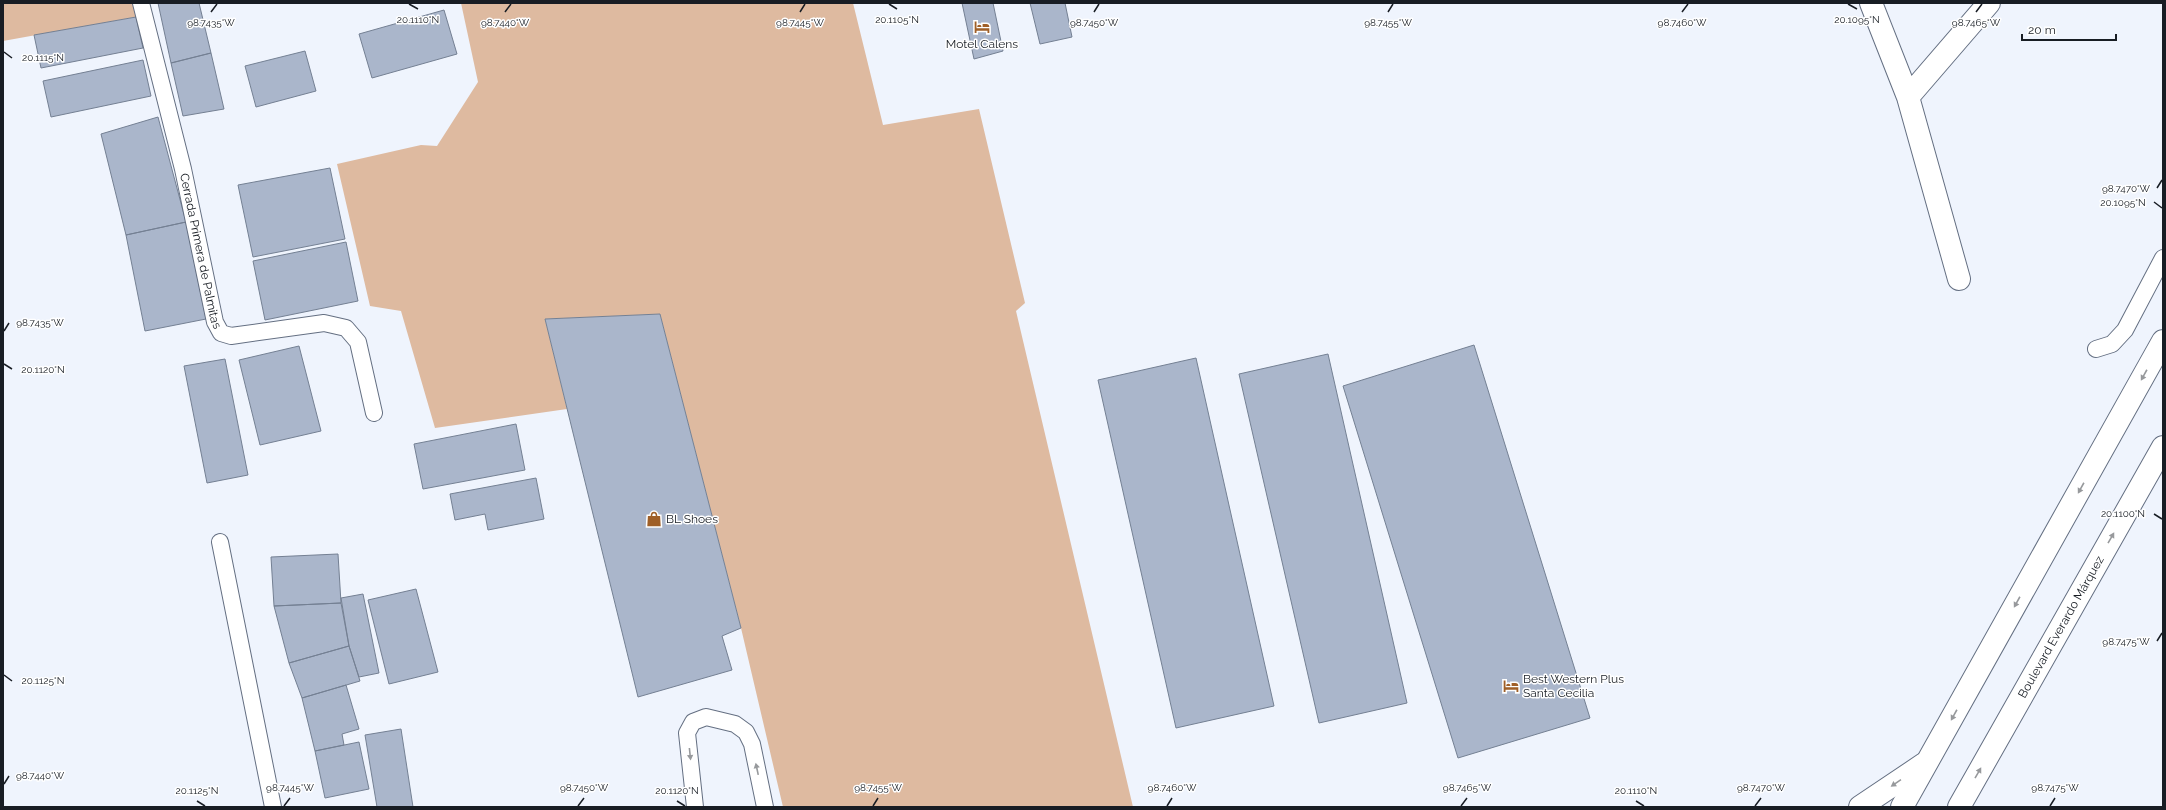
<svg xmlns="http://www.w3.org/2000/svg" width="2166" height="810" font-family="Raleway,sans-serif">
  <style>
    .green { fill: #debaa0 }
    .building { fill: #aab6cb; stroke: #748093 }
    .lines { fill: none; stroke-linecap: round; stroke-linejoin: round }
    .service-casing { stroke: #646f82; stroke-width: 18 }
    .minor-casing { stroke: #646f82; stroke-width: 24 }
    .primary-casing { stroke: #646f82; stroke-width: 24 }
    .service { stroke: #fff; stroke-width: 16 }
    .minor { stroke: #fff; stroke-width: 22 }
    .primary { stroke: #fff; stroke-width: 22 }
    .oneway { fill: #97999c }
    .ticks { fill: none; stroke: #181d24; stroke-width: 1.5 }
    .labels { text-anchor: middle; dominant-baseline: central; stroke-width: 3; stroke-linejoin: round; paint-order: stroke }
    .poi-label { font-size: 12px; fill: #181d24; stroke: #fff; text-anchor: start }
    .street-label { font-size: 12px; fill: #181d24; stroke: #fff }
    .ticks-label { font-size: 10px; text-anchor: middle; fill: #181d24; stroke: #fff; stroke-width: 3; stroke-linejoin: round; paint-order: stroke }
  </style>
  <rect width="100%" height="100%" fill="#eff4fd"/>
  <!-- green -->
  <path class="green" d="M3,3H132L136,17L3,41Z
    M461,3H853L883,125L979,109L1025,303L1016,311L1133,807H783L741,628L660,314L545,319L567,409L435,428L401,311L370,306L337,164L421,145L437,146L478,82Z"/>
  <!-- building -->
  <path class="building" d="M158,3H199L211,53L171,63Z
    M962,3H993L1003,51L974,59Z
    M1030,3H1065L1072,37L1040,44Z
    M444,10L457,54L372,78L359,34Z
    M136,17L143,48L41,68L34,35Z
    M305,51L316,91L256,107L245,66Z
    M211,53L224,109L183,116L171,63Z
    M143,60L151,96L51,117L43,81Z
    M158,117L186,222L126,235L101,134Z
    M330,168L345,239L253,257L238,185Z
    M186,222L206,319L145,331L126,235Z
    M346,242L358,301L265,320L253,261Z
    M660,314L741,628L722,636L732,670L638,697L545,319Z
    M1474,345L1590,718L1458,758L1343,386Z
    M299,346L321,431L260,445L239,360Z
    M1328,354L1407,703L1319,723L1239,374Z
    M1196,358L1274,706L1176,728L1098,380Z
    M225,359L248,475L207,483L184,366Z
    M516,424L525,470L423,489L414,444Z
    M536,478L544,519L488,530L485,514L455,520L450,494Z
    M338,554L341,603L274,606L271,557Z
    M416,589L438,672L389,684L368,600Z
    M363,594L379,673L359,677L349,646L341,598Z
    M341,603L349,646L289,663L274,606Z
    M349,646L360,681L302,698L289,663Z
    M346,685L359,729L342,734L344,745L315,751L302,698Z
    M401,729L413,807H377L365,735Z
    M359,742L369,789L325,798L315,751Z"/>
  <g class="lines">
    <defs>
      <g id="service">
        <path id="s1" d="M141,3L183,169L215,322L221,333L231,336L324,323L346,328L358,342L374,413"/>
        <path d="M2096,349L2112,344L2125,330L2163,258"/>
        <path d="M220,542L273,807"/>
        <path d="M695,807L687,733L693,722L706,717L735,724L746,732L752,744L765,807"/>
      </g>
      <path id="minor" d="M1871,3L1908,97L1959,279
        M1908,97L1989,3"/>
      <g id="primary">
        <path d="M1860,807L1924,764"/>
        <path d="M1902,807L2163,341"/>
        <path id="s2" d="M1959,807L2163,447"/>
      </g>
    </defs>
    <!-- service casing -->
    <use href="#service" class="service-casing"/>
    <!-- minor casing -->
    <use href="#minor" class="minor-casing"/>
    <!-- primary casing -->
    <use href="#primary" class="primary-casing"/>
    <!-- service -->
    <use href="#service" class="service"/>
    <!-- minor -->
    <use href="#minor" class="minor"/>
    <!-- primary -->
    <use href="#primary" class="primary"/>
  </g>
  <!-- one-way arrows -->
  <defs><path id="oneway-solid" d="M-6-.8H1V-3.2L6.5 0L1 3.2V.8H-6Z"/></defs>
  <g class="oneway">
    <use href="#oneway-solid" transform="translate(2144 375) rotate(119)"/>
    <use href="#oneway-solid" transform="translate(2081 488) rotate(119)"/>
    <use href="#oneway-solid" transform="translate(2111 538) rotate(-60)"/>
    <use href="#oneway-solid" transform="translate(2017 602) rotate(119)"/>
    <use href="#oneway-solid" transform="translate(1954 715) rotate(119)"/>
    <use href="#oneway-solid" transform="translate(690 754) rotate(84)"/>
    <use href="#oneway-solid" transform="translate(757 769) rotate(-102)"/>
    <use href="#oneway-solid" transform="translate(1978 773) rotate(-60)"/>
    <use href="#oneway-solid" transform="translate(1896 783) rotate(146)"/>
  </g>
  <!-- ticks -->
  <path class="ticks" d="M409,4L418,9M889,4L897,9M1848,4L1857,9M211,12L217,4M505,12L511,4M800,12L805,4M1094,12L1099,4M1388,12L1393,4M1682,12L1688,4M1976,12L1982,4M4,52L12,58M2157,188L2162,180M2154,202L2162,208M4,331L9,323M4,364L12,369M2154,514L2162,519M2157,641L2162,633M4,675L12,681M4,784L9,776M197,801L205,806M677,801L685,806M1636,801L1644,806M284,806L290,798M578,806L584,798M873,806L878,798M1167,806L1172,798M1461,806L1467,798M1755,806L1761,798M2050,806L2055,798"/>
  <!-- icons -->
  <defs>
    <symbol id="hotel-bare" viewBox="-9 -9 18 18"><path d="M-6-4.5h1.5V1H6V5H4.5V3h-9V5H-6ZM-4 0a1.8 1.8 0 1 1 3.6 0ZM.5 0V-2.5h3Q6-2.5 6 0Z" fill="#9f5f27" stroke="#fff" stroke-width="2.5" paint-order="stroke"/></symbol>
    <symbol id="shop-bare" viewBox="-9 -9 18 18"><path d="M-5-2.5h2.3a2.7 3.5 0 0 1 5.4 0H5L5.5 6h-11ZM-1.5-2.5h3a1.5 2.3 0 0 0-3 0Z" fill="#9f5f27" stroke="#fff" stroke-width="2.5" paint-order="stroke"/></symbol>
  </defs>
  <g fill-rule="evenodd">
    <use href="#hotel-bare" x="971" y="16" width="22" height="22"/>
    <use href="#shop-bare" x="643" y="508" width="22" height="22"/>
    <use href="#hotel-bare" x="1500" y="675" width="22" height="22"/>
  </g>
  <g class="labels">
    <!-- poi labels -->
    <g class="poi-label">
      <text x="982" y="44" text-anchor="middle">Motel Calens</text>
      <text x="666" y="519">BL Shoes</text>
      <text x="1523" y="679">Best Western Plus<tspan x="1523" dy="14">Santa Cecilia</tspan></text>
    </g>
    <!-- street labels -->
    <g class="street-label">
      <text stroke="none"><textPath href="#s1" startOffset="255">Cerrada Primera de Palmitas</textPath></text>
      <text stroke="none"><textPath href="#s2" startOffset="207">Boulevard Everardo Márquez</textPath></text>
    </g>
  </g>
  <g class="ticks-label">
    <text x="897" y="23">20.1105°N</text>
    <text x="1857" y="23">20.1095°N</text>
    <text x="418" y="23">20.1110°N</text>
    <text x="1682" y="26">98.7460°W</text>
    <text x="211" y="26">98.7435°W</text>
    <text x="505" y="26">98.7440°W</text>
    <text x="800" y="26">98.7445°W</text>
    <text x="1094" y="26">98.7450°W</text>
    <text x="1388" y="26">98.7455°W</text>
    <text x="1976" y="26">98.7465°W</text>
    <text x="43" y="61">20.1115°N</text>
    <text x="2126" y="192">98.7470°W</text>
    <text x="2123" y="206">20.1095°N</text>
    <text x="40" y="326">98.7435°W</text>
    <text x="43" y="373">20.1120°N</text>
    <text x="2123" y="517">20.1100°N</text>
    <text x="2126" y="645">98.7475°W</text>
    <text x="43" y="684">20.1125°N</text>
    <text x="40" y="779">98.7440°W</text>
    <text x="290" y="791">98.7445°W</text>
    <text x="584" y="791">98.7450°W</text>
    <text x="878" y="791">98.7455°W</text>
    <text x="1172" y="791">98.7460°W</text>
    <text x="1467" y="791">98.7465°W</text>
    <text x="1761" y="791">98.7470°W</text>
    <text x="2055" y="791">98.7475°W</text>
    <text x="197" y="794">20.1125°N</text>
    <text x="677" y="794">20.1120°N</text>
    <text x="1636" y="794">20.1110°N</text>
  </g>
  <!-- border -->
  <rect width="2166" height="810" fill="none" stroke="#181d24" stroke-width="8"/>
  <!-- scale -->
  <path d="M2022 34v6h94v-6" fill="none" stroke="#181d24" stroke-width="2"/>
  <text x="2028" y="34" font-size="12" fill="#181d24" stroke="#ffffff" stroke-width="3" paint-order="stroke">20 m</text>
</svg>
